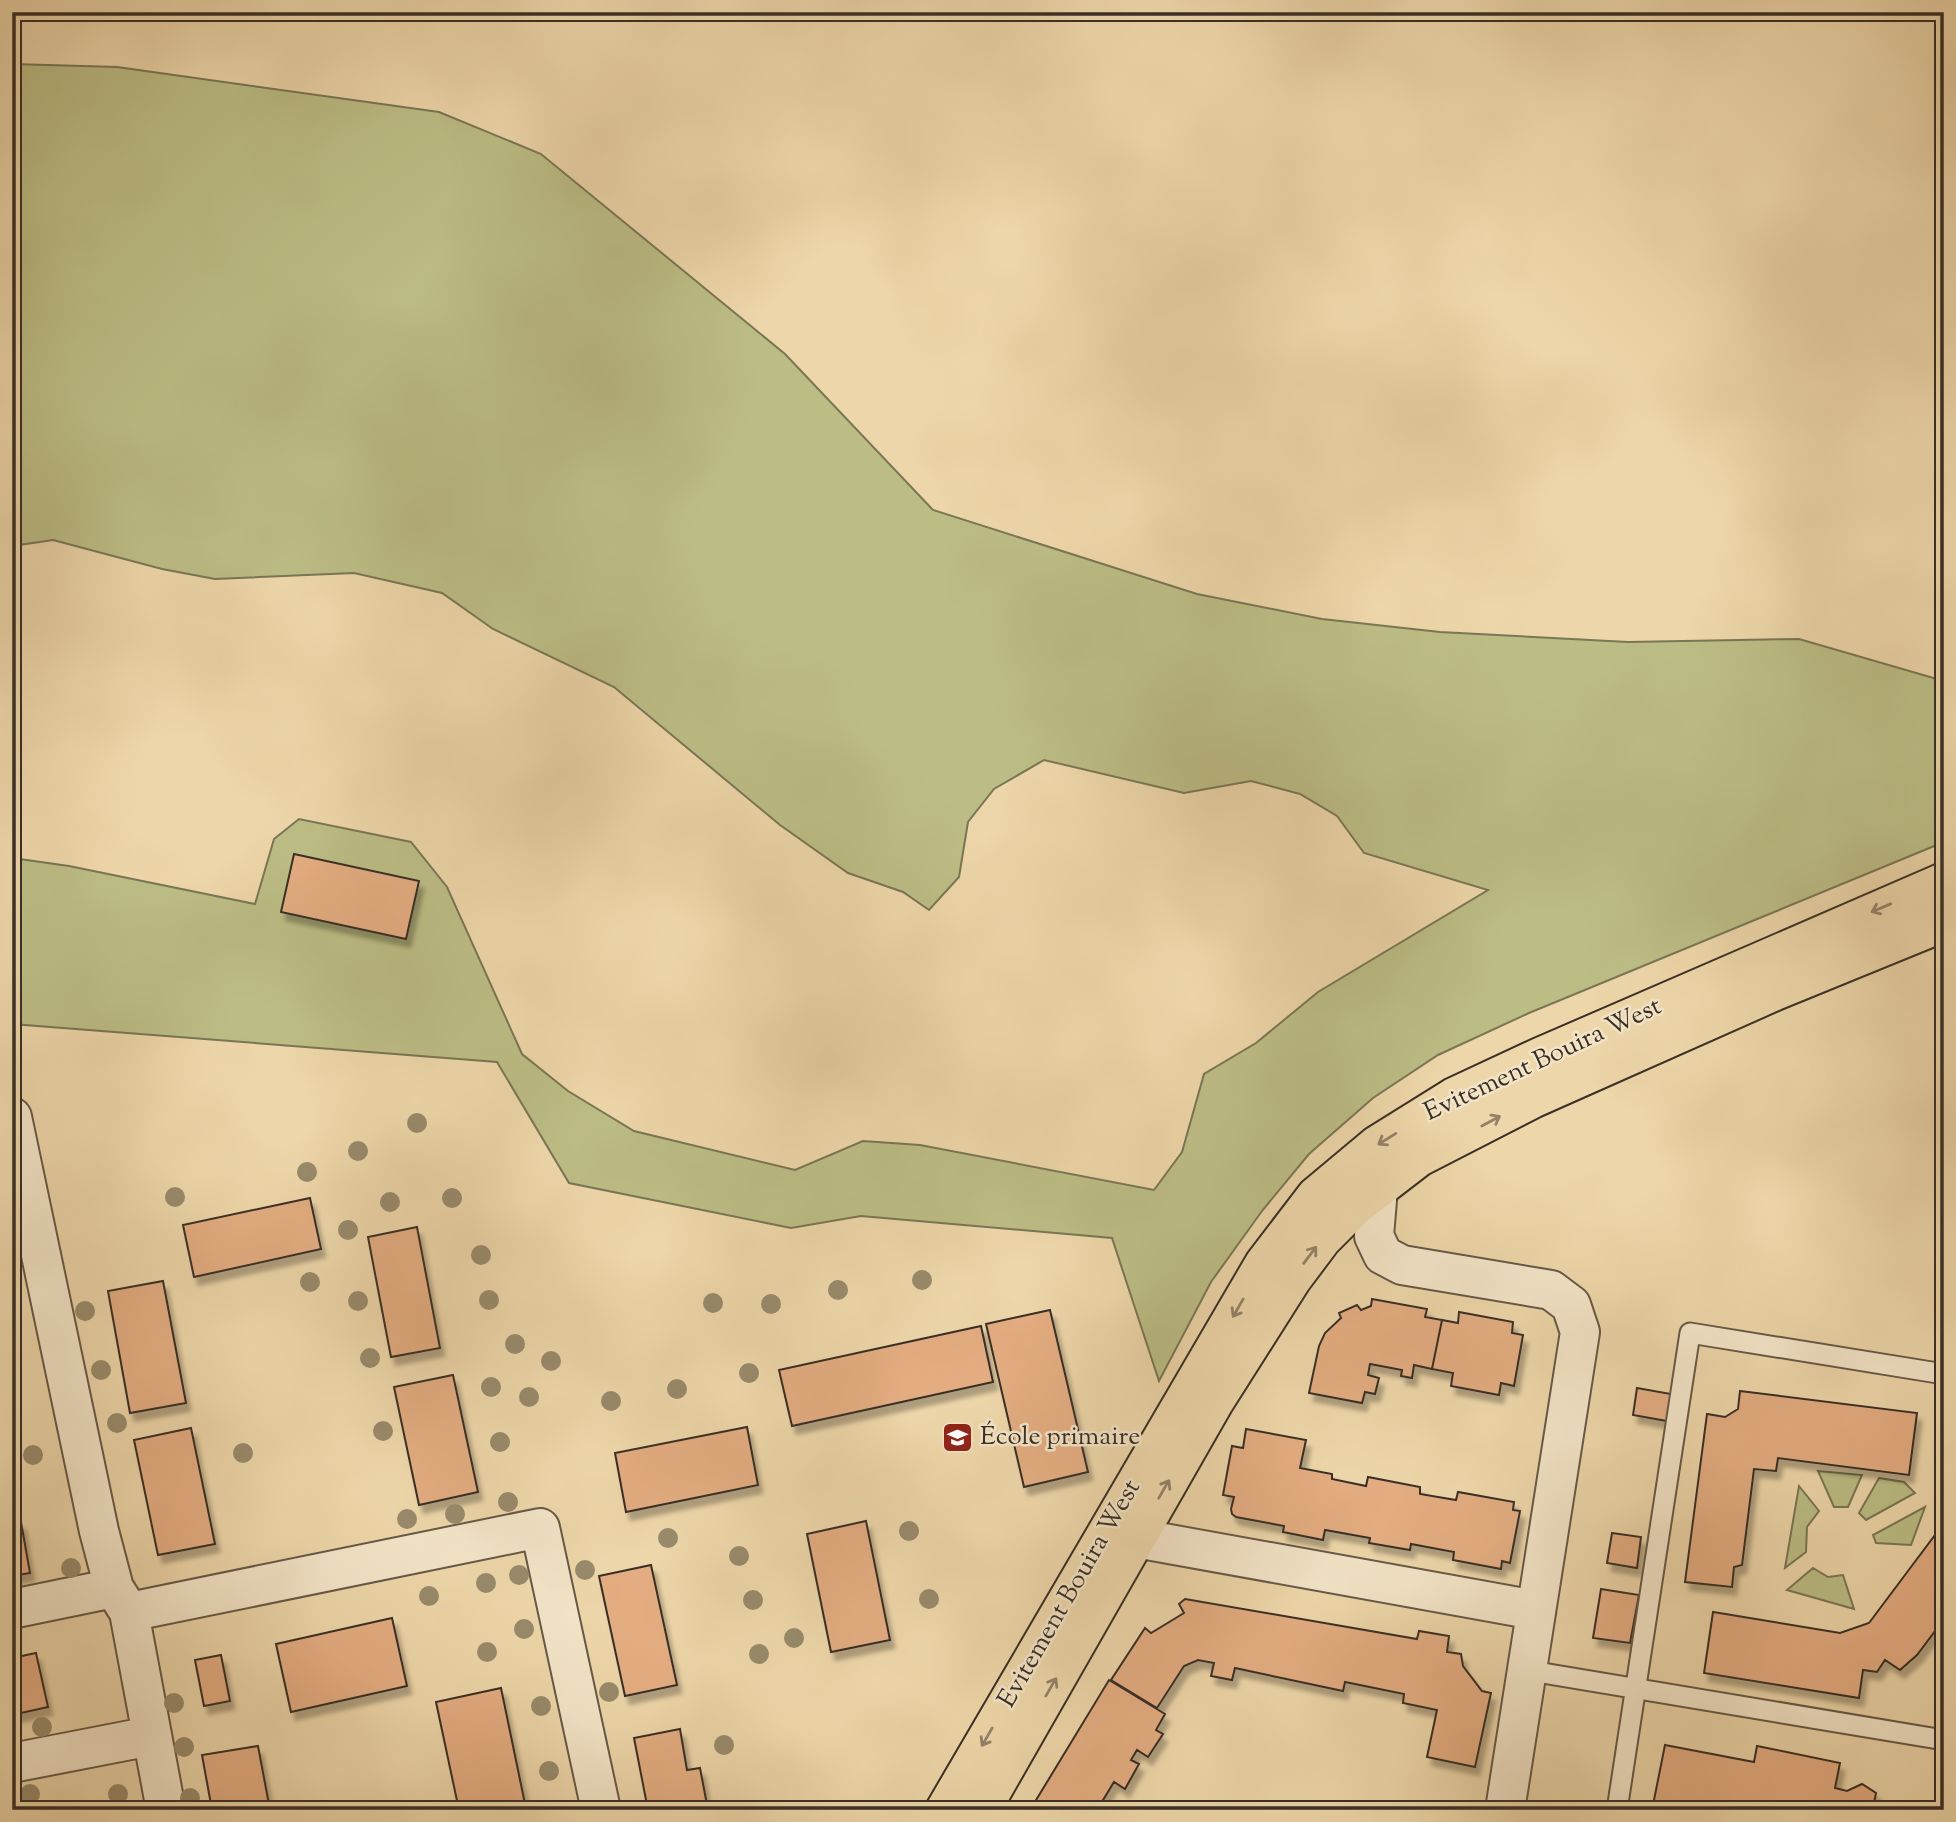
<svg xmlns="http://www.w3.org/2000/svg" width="1956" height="1822" font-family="'Sorts Mill Goudy',serif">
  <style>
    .green { fill: #bcbd85; stroke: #7a7656; stroke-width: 2 }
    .building { fill: #e3ac81; stroke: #392f26; stroke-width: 2; filter: url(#shadow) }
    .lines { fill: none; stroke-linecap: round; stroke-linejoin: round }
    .service-casing { stroke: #665947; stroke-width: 23 }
    .minor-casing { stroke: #665947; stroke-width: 42 }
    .trunk-casing { stroke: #392f26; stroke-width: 42 }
    .service { stroke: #f3e4c7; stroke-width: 19 }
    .minor { stroke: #f3e4c7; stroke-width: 38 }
    .trunk { stroke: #edd6a9; stroke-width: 38 }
    .tree { fill: #988a6b }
    .oneway { stroke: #938268 }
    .labels { text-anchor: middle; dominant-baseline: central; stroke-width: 5; stroke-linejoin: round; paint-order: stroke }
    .street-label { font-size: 26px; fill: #392f26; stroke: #f3e4c7 }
    .poi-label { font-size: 26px; fill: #392f26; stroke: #f3e4c7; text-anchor: start }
  </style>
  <defs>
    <filter id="shadow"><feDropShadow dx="4.5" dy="8" stdDeviation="2" flood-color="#0004"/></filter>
  </defs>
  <rect width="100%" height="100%" fill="#edd6a9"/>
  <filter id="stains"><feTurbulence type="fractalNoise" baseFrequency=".00286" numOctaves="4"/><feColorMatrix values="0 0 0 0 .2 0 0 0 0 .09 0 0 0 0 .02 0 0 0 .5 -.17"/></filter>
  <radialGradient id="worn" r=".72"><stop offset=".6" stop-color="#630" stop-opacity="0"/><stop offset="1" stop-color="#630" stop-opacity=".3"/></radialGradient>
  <!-- green -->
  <path class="green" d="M12,64L117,67L439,112L541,154L785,354L933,510L1197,594L1322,619L1440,632L1628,642L1799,639L1944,681V842L1529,1013L1438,1055L1373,1098L1309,1154L1262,1211L1211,1282L1159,1381L1112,1238L861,1216L791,1228L569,1183L497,1062L12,1024V858L69,866L255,904L274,839L299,819L411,842L447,887L522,1054L568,1091L634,1131L795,1170L863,1141L920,1145L1154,1190L1182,1152L1204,1074L1256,1043L1318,992L1488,890L1364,853L1337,816L1300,794L1251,781L1184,793L1044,760L994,789L968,822L959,877L929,910L903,892L848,873L780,825L614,687L493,629L442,593L354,573L215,579L162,569L53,540L12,546Z
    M1818,1471L1862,1475L1848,1507H1834Z
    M1879,1478L1904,1482L1915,1493L1866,1520L1859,1513Z
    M1799,1486L1819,1511L1807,1527L1806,1552L1785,1568Z
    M1925,1507L1911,1545L1876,1543L1873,1535Z
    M1813,1568L1828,1577L1843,1575L1854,1609L1787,1590Z"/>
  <!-- building -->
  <path class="building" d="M294,854L419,881L406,939L281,912Z
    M310,1198L321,1249L194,1277L183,1225Z
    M417,1227L440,1348L391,1357L368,1237Z
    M163,1281L186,1403L130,1413L108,1291Z
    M1372,1299L1427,1309L1425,1317L1442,1320L1432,1369L1414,1365L1412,1378L1401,1376L1402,1370L1370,1364L1368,1375L1379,1378L1375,1394L1365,1392L1362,1403L1309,1393L1319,1346L1325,1333L1341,1318L1339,1313L1357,1305L1361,1310L1371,1306Z
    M1050,1310L1088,1472L1024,1487L986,1324Z
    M1459,1312L1513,1322L1512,1333L1523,1335L1514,1386L1501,1383L1499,1395L1451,1386L1453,1373L1432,1369L1442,1320L1458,1323Z
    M981,1326L993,1382L792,1426L779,1370Z
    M453,1375L478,1492L419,1505L394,1387Z
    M1637,1388L1671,1394L1667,1421L1633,1415Z
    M1740,1391L1917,1413L1909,1475L1778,1458L1776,1471L1754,1469L1742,1565L1734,1567L1732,1587L1685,1582L1707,1414L1725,1417L1738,1409Z
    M747,1427L758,1485L626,1512L615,1453Z
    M191,1428L215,1544L158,1555L134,1440Z
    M1246,1429L1306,1440L1300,1468L1332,1474V1479L1366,1486L1368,1477L1420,1487V1494L1456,1500L1458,1492L1514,1502L1513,1510L1520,1511L1510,1563L1502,1561L1501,1569L1453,1560L1454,1552L1411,1544L1410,1550L1369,1543L1370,1538L1325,1530L1323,1540L1283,1532L1284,1526L1236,1517L1232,1514L1231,1509L1234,1497L1223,1495L1232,1446L1243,1448Z
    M866,1521L890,1640L831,1652L807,1534Z
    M21,1522L30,1573L12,1576V1523Z
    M1944,1523V1619L1917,1655L1900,1670L1885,1660L1877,1672L1863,1670L1859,1698L1704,1673L1713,1612L1840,1633L1869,1623Z
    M1612,1533L1641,1537L1637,1568L1607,1563Z
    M651,1565L677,1685L625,1696L599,1576Z
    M1601,1589L1639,1595L1630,1643L1593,1638Z
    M1185,1599L1417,1639L1419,1631L1449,1636L1447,1652L1461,1654L1463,1666L1482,1691L1491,1693L1475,1767L1427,1757L1437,1710L1403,1703L1404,1694L1345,1682L1343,1691L1235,1668L1232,1680L1211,1676L1214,1663L1198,1660L1184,1666L1157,1708L1111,1680L1145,1628L1151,1633L1184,1613L1179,1604Z
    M392,1618L407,1686L291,1712L276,1644Z
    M36,1653L48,1707L12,1715V1658Z
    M221,1655L230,1701L204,1706L195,1660Z
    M1109,1680L1165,1714L1156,1730L1163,1734L1148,1757L1137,1750L1131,1760L1139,1764L1125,1789L1114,1782L1097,1810H1030Z
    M501,1688L525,1804L498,1810H459L436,1702Z
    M680,1729L687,1770L700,1768L708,1810H648L634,1738Z
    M1665,1745L1754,1762L1757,1746L1840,1763L1835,1788L1847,1791L1862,1784L1876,1793L1873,1808L1887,1810H1652Z
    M258,1746L270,1810H212L202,1755Z"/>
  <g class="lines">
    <defs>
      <path id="service" d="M1525,1670L1944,1740
        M1617,1810L1690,1333L1944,1374"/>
      <path id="minor" d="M12,1117L99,1531L114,1588L129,1612L166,1810
        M1378,1188L1374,1236L1383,1255L1402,1265L1551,1290L1571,1305L1580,1332L1505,1810
        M1136,1538L1535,1610
        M12,1609L114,1588
        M129,1612L540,1528L601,1810
        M12,1763L151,1736"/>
      <path id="trunk" d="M945,1810L1264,1264L1316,1196L1377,1145L1454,1097L1540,1057L1944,882
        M981,1810L1214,1402L1292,1279L1322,1239L1354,1207L1419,1157L1532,1099L1775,991L1944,922"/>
    </defs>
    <!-- service casing -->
    <use href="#service" class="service-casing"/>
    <!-- minor casing -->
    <use href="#minor" class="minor-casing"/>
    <!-- trunk casing -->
    <use href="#trunk" class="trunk-casing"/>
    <!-- service -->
    <use href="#service" class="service"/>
    <!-- minor -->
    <use href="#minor" class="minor"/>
    <!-- trunk -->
    <use href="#trunk" class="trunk"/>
  </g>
  <!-- trees -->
  <g class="tree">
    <circle cx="417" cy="1123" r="10"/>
    <circle cx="358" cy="1151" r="10"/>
    <circle cx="307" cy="1172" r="10"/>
    <circle cx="175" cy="1197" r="10"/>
    <circle cx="452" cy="1198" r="10"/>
    <circle cx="390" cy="1202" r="10"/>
    <circle cx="348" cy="1230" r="10"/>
    <circle cx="481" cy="1255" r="10"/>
    <circle cx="922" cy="1280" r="10"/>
    <circle cx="310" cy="1282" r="10"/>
    <circle cx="838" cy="1290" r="10"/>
    <circle cx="489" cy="1300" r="10"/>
    <circle cx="358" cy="1301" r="10"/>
    <circle cx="713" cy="1303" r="10"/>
    <circle cx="771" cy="1304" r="10"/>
    <circle cx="85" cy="1311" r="10"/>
    <circle cx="515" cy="1344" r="10"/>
    <circle cx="370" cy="1358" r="10"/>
    <circle cx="551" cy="1361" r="10"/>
    <circle cx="101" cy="1370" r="10"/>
    <circle cx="749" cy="1373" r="10"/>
    <circle cx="491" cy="1387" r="10"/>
    <circle cx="677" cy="1389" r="10"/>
    <circle cx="529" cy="1397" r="10"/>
    <circle cx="611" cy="1401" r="10"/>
    <circle cx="117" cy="1423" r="10"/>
    <circle cx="383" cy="1431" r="10"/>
    <circle cx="500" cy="1442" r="10"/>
    <circle cx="243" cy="1453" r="10"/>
    <circle cx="33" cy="1455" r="10"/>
    <circle cx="508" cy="1502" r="10"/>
    <circle cx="455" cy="1514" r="10"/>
    <circle cx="407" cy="1519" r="10"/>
    <circle cx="909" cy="1531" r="10"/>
    <circle cx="668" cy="1538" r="10"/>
    <circle cx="739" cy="1556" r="10"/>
    <circle cx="71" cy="1568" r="10"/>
    <circle cx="585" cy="1570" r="10"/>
    <circle cx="519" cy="1575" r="10"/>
    <circle cx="486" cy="1583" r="10"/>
    <circle cx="429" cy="1596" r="10"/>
    <circle cx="929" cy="1599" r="10"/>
    <circle cx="753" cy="1600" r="10"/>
    <circle cx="524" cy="1629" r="10"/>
    <circle cx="794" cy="1638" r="10"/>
    <circle cx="487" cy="1652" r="10"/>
    <circle cx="759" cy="1654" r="10"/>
    <circle cx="609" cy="1692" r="10"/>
    <circle cx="174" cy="1703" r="10"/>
    <circle cx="541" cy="1706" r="10"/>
    <circle cx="42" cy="1727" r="10"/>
    <circle cx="724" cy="1745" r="10"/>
    <circle cx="184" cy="1747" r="10"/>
    <circle cx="549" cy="1771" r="10"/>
    <circle cx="30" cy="1794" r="10"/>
    <circle cx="118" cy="1794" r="10"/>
    <circle cx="190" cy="1798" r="10"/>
  </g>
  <!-- one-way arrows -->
  <defs><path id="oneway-shaft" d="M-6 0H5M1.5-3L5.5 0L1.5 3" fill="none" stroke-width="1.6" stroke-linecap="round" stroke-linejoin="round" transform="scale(1.75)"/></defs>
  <g class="oneway">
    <use href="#oneway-shaft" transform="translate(1881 908) rotate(157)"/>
    <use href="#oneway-shaft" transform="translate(1491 1121) rotate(-28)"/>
    <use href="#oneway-shaft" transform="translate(1387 1139) rotate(148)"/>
    <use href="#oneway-shaft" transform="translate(1310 1255) rotate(-53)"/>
    <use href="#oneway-shaft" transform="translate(1238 1308) rotate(120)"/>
    <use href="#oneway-shaft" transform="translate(1164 1489) rotate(-60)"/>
    <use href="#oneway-shaft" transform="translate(1051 1687) rotate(-60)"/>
    <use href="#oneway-shaft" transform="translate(987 1737) rotate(120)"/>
  </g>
  <!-- icons -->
  <defs>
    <symbol id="school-square" viewBox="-11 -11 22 22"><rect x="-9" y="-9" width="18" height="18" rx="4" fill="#8f2418" stroke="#f3e4c7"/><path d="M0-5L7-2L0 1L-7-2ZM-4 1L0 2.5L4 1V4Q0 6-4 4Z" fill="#fff"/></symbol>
  </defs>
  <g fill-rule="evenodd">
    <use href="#school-square" x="940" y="1420" width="35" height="35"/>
  </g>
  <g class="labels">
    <!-- street labels -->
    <g class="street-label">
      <text transform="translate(1543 1060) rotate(-25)">Evitement Bouira West</text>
      <text transform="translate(1070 1594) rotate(-60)">Evitement Bouira West</text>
    </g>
    <!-- poi labels -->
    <g class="poi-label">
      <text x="980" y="1437">École primaire</text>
    </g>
  </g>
  <!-- margin -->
  <rect width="1956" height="1822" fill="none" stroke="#edd6a9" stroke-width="42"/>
  <rect x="14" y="14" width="1928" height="1794" fill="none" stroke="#392f26" stroke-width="3.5"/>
  <rect x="21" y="21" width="1914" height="1780" fill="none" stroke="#392f26" stroke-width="2"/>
  <rect width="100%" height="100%" filter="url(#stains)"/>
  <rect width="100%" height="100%" fill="url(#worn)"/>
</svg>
